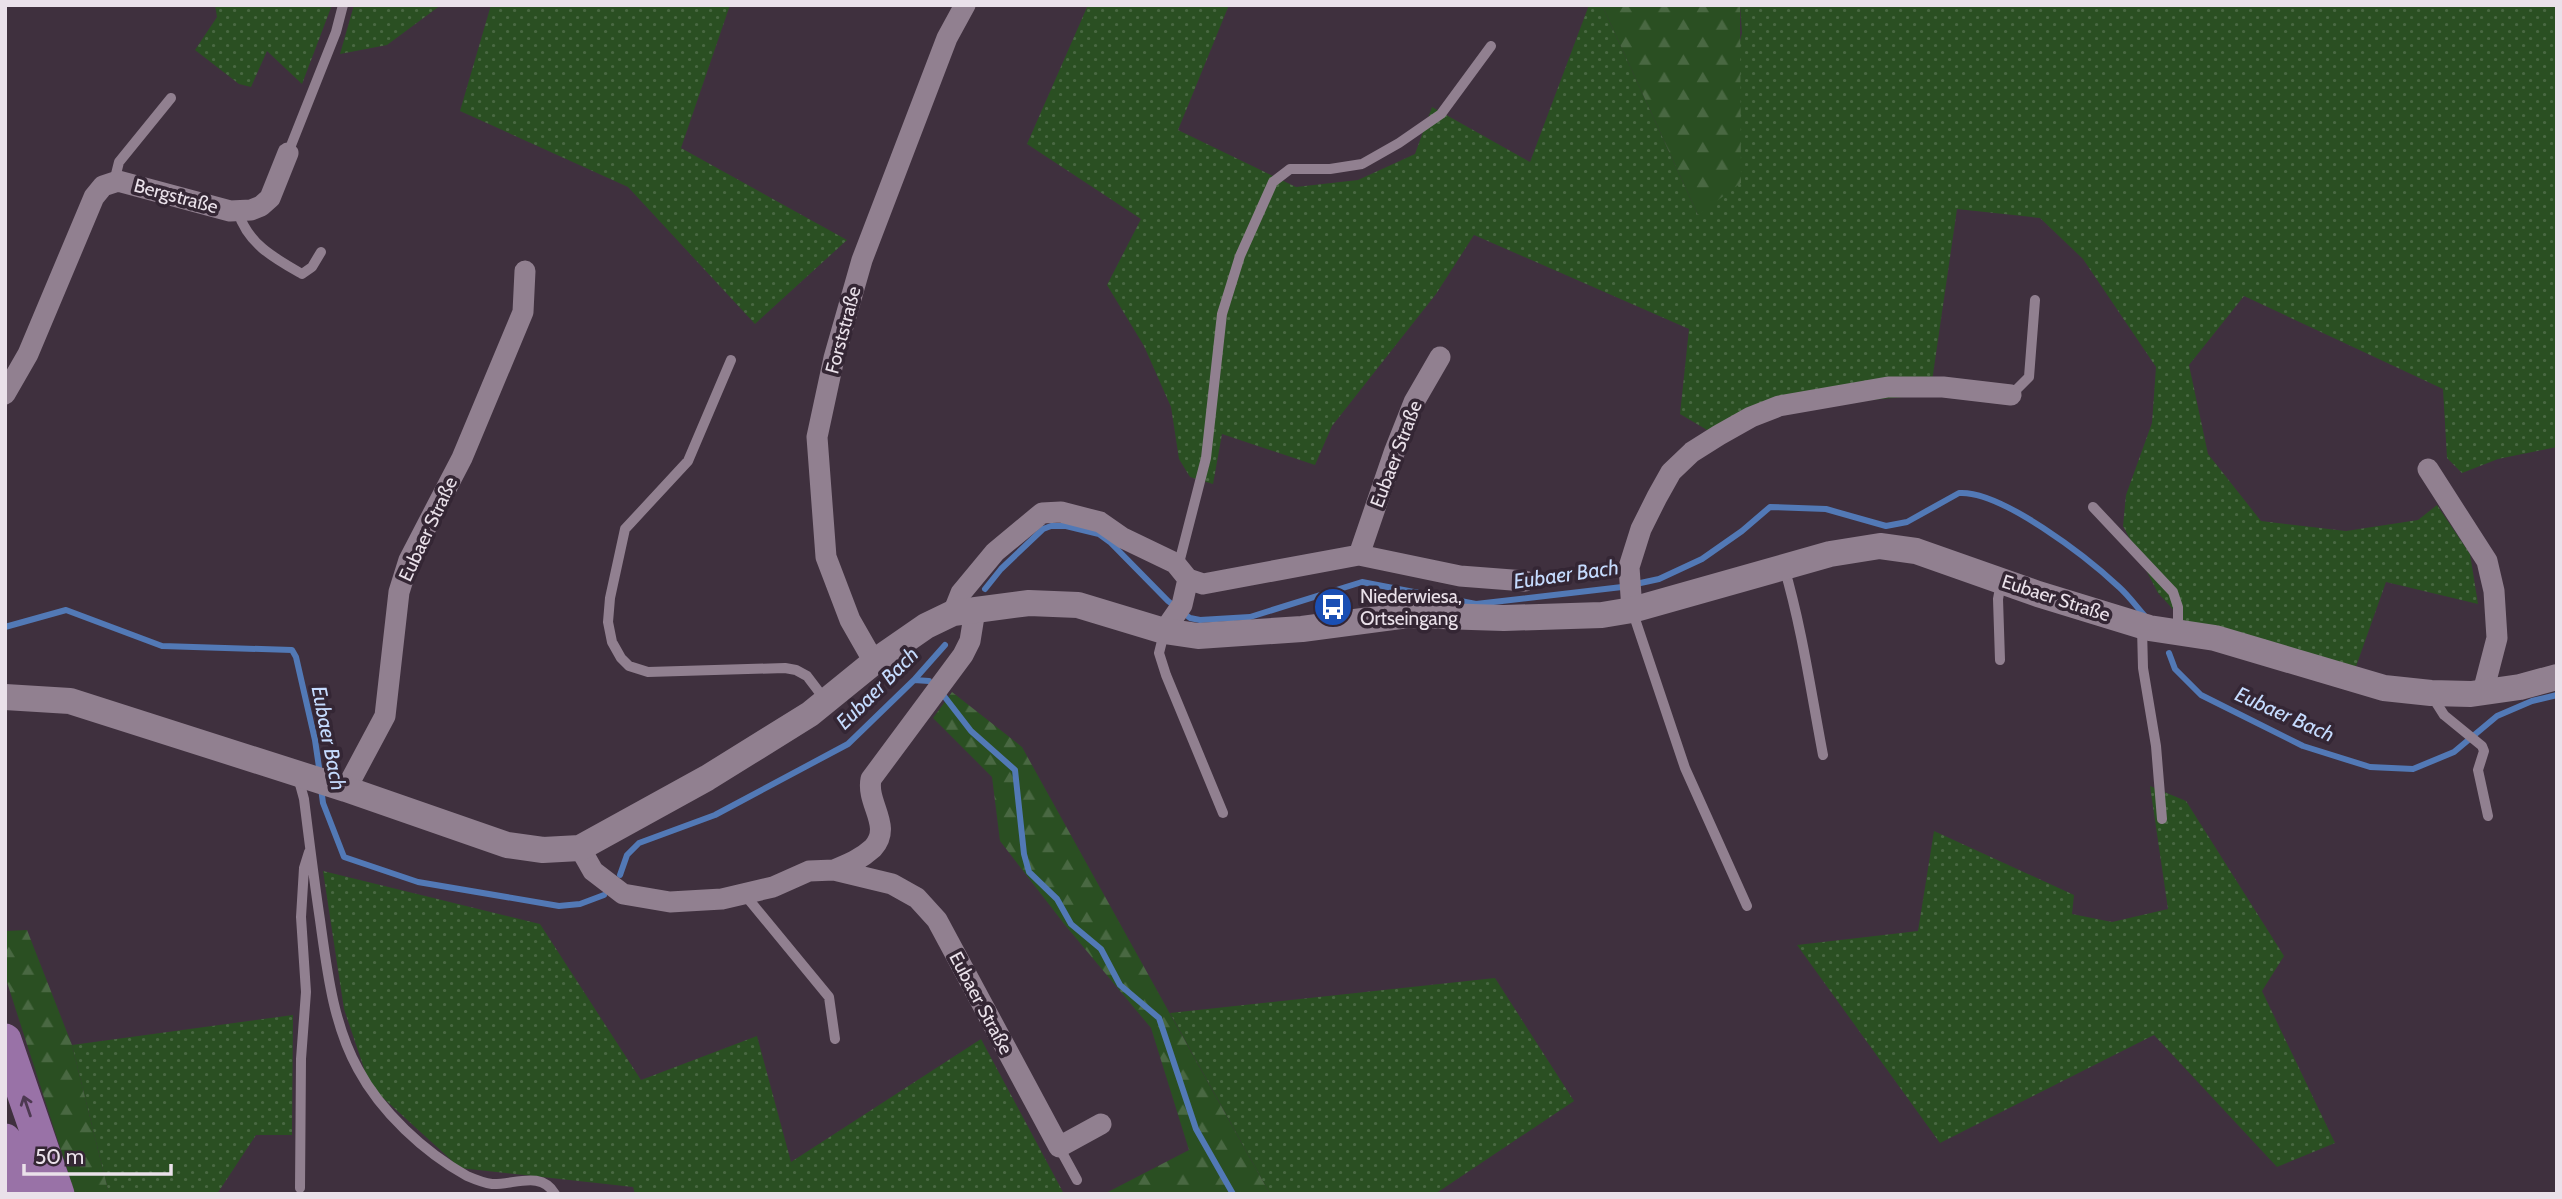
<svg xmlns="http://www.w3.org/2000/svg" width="2562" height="1199" font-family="Cabin,sans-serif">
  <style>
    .grass { fill: url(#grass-dots) }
    .forest { fill: url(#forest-firs) }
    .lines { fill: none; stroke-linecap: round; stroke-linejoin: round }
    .stream { stroke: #5279b6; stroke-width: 6 }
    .service { stroke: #918090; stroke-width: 10 }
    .minor { stroke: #918090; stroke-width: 21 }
    .tertiary { stroke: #918090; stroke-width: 26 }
    .primary { stroke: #9972a7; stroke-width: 33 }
    .oneway { stroke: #4d3951 }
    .labels { text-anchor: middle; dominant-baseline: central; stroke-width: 7; stroke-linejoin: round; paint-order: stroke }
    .street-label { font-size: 19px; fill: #eae1ea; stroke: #342634 }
    .poi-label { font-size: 19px; fill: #eae1ea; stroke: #342634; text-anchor: start }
    .water-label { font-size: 21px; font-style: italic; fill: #c5dbfe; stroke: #342634 }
  </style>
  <defs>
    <pattern id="grass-dots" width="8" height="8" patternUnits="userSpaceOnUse" patternTransform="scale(1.75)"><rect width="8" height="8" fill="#2a4f22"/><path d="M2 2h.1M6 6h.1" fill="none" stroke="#496842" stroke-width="1.8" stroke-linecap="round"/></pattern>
    <pattern id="forest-firs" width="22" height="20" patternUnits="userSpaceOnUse" patternTransform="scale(1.75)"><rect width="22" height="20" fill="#2a4f22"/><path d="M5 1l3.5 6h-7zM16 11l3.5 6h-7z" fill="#496842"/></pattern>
  </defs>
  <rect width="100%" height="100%" fill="#3f303e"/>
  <!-- grass -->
  <path class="grass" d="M215,5H332L302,84L267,51L251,87L239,84L195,50L217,17Z
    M354,5H441L387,45L340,54Z
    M491,5H730L681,148L847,240L755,324L628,187L460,111Z
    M1088,5H1229L1178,130L1296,187L1358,180L1415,154L1432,107L1530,162L1589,5H1602L1698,215L1742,33L1740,5H2557V447L2498,459L2462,473L2447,458L2443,389L2244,296L2189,365L2208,454L2261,521L2346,531L2418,520L2437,505L2470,554L2478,604L2386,582L2348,689L2207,646L2158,593L2123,526L2126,495L2152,423L2156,367L2083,259L2040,218L1957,209L1930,395C1879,399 1805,404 1758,423C1746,427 1735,434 1724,440L1680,414L1689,329L1474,235L1436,294L1332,426L1315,465L1222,434L1213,484L1190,477L1179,459L1171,407L1144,346L1107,285L1141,219L1027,144Z
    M2150,786L2186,801L2284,956L2262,991L2335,1143L2277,1167L2154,1035L1940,1143L1797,945L1918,931L1934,831L2074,895L2072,914L2112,922L2168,909Z
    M323,871L540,924L641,1080L757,1036L791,1162L981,1039L1064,1194H635L633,1187L460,1168L370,1086L344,1009Z
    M1495,978L1574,1101L1435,1194H1270L1170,1013Z
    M293,1015L292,1135H256L217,1194H109L72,1045Z"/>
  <!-- forest -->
  <path class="forest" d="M1602,5H1740L1741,183L1698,215Z
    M952,692L1022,747L1270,1194H1104L1189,1150L1151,1028L1065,925L1000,841L992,777L933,718Z
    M27,930L72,1045L109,1194H75L5,976V931Z"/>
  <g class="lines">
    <!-- stream -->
    <path class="stream" d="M985,589L1001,569L1043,529L1051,526H1066L1099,534L1110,542L1168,601L1190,618L1200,620L1250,617L1362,582L1476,604L1622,587L1659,579L1702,559L1742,531L1770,507L1826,509L1886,526L1907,522L1959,493C2001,490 2088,558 2119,587C2128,595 2136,606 2144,615
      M5,627L66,610L162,646L292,650L296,657L315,740L320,774
      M2169,653L2175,669L2201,695L2303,746L2370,767L2413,769L2454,752L2497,716L2532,701L2557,695
      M914,680L929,681
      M944,696L971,731L1015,770L1024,854L1029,872L1057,899L1071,924L1101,949L1120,985L1159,1018L1196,1129L1233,1194
      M321,788L323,803L344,857L418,882L559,906L580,904L604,895
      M620,875L627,855L639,843L715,815L848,744L914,680L945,645"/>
    <!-- service -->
    <path class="service" d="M288,153L336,32L343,5
      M114,182L119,162L171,98
      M238,212C248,244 274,258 302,274L312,267L321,252
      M731,360L688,461L625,529L610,598L608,622L612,642L621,658L629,666L648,672L785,668L796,670L807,676L826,701
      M2011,395L2029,377L2035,300
      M2093,507L2173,592L2178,607V632
      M1178,567L1206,458L1222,314L1240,256L1273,182L1290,169H1330L1362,164L1399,143L1441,114L1491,46
      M1784,567C1802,628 1811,692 1823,755
      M1632,610L1685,768L1747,906
      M2142,628L2143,668L2156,746L2162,819
      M1164,633L1159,653L1166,675L1223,813
      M2000,660L1998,599L2001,583
      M2432,696L2444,715L2482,746L2484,751L2478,770L2488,816
      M298,777L304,799C309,839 314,880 320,920C327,970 333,1024 358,1069C381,1112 424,1152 467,1176C474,1179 484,1183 492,1184C514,1185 541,1170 555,1194
      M745,895L829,997L835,1039
      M1059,1147L1077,1180
      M300,1188L301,1059L306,992L301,917L304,868L309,852"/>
    <!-- minor -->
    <path class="minor" d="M5,394L28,354L94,197L103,186L118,181L230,211L251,210L261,206L270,198L288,153
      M2428,469L2487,561L2494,591L2497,638L2483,692
      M1359,555L1395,450L1414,402L1440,357
      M1632,610L1629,567L1641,529L1657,497L1671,472L1692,452L1719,435L1751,417L1779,406L1888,387H1943L2011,395
      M953,613L961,593L995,552L1042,513L1061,512L1100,522L1123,538L1175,563L1188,579L1203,584L1359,555L1460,576L1525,581
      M1164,631L1182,605L1188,579
      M874,662L850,620L826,557L817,437L834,358L862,260L947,38L965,5
      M346,789L385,716L399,592L409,560L462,458L523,312L525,271
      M580,848L593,871L623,894L670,902L722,899L773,887L809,871L834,870L892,884L917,898L937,920L1059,1147L1101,1124
      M834,870C849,864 861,859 873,848C893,826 866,804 871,779L963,655L970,641L975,610"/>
    <!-- tertiary -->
    <path class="tertiary" d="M5,697L70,701L346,789L507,845L543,850L580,848L707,778L810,714L874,662L926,626L953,613L1029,603L1078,605L1164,631L1198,636L1302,629L1408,615L1504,618L1602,615L1632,610L1830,554L1880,546L1916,551L2038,594L2149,628L2215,638L2384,688L2431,693L2471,694L2520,687L2557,677"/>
    <!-- primary -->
    <path class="primary" d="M5,1040L58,1194
      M5,1140L24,1194"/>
  </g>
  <!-- one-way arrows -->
  <defs><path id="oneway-shaft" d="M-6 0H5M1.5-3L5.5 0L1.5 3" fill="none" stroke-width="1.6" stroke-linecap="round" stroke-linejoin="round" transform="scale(1.75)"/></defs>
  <use class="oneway" href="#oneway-shaft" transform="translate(27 1106) rotate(-109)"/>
  <!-- icons -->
  <defs>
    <symbol id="bus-disc" viewBox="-11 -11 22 22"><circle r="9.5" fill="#1a4fb4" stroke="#342634"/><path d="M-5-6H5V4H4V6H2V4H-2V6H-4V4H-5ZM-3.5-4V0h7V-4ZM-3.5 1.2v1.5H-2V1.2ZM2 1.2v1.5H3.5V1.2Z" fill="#fff"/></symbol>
  </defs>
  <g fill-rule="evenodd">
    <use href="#bus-disc" x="1311" y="585" width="44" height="44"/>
  </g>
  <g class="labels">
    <!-- street labels -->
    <g class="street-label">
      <text transform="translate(176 196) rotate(15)">Bergstraße</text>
      <text transform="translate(843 330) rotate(-75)">Forststraße</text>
      <text transform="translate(1396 454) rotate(-69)">Eubaer Straße</text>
      <text transform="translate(428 529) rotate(-65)">Eubaer Straße</text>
      <text transform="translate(2056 598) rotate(18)">Eubaer Straße</text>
      <text transform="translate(981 1003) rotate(62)">Eubaer Straße</text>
    </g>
    <!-- poi labels -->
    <g class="poi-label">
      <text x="1360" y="596">Niederwiesa,<tspan x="1360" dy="22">Ortseingang</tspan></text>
    </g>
    <!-- water labels -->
    <g class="water-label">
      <text transform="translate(1566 574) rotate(-8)">Eubaer Bach</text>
      <text transform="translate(877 688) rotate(-45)">Eubaer Bach</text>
      <text transform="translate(2285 714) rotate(24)">Eubaer Bach</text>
      <text transform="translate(329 738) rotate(79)">Eubaer Bach</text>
    </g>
  </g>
  <!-- border -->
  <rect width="2562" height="1199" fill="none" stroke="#eae1ea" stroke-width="14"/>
  <!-- scale -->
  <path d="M24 1164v10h147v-10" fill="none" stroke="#eae1ea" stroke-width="3.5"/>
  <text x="35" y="1164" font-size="21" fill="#eae1ea" stroke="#342634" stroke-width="5" paint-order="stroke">50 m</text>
</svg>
